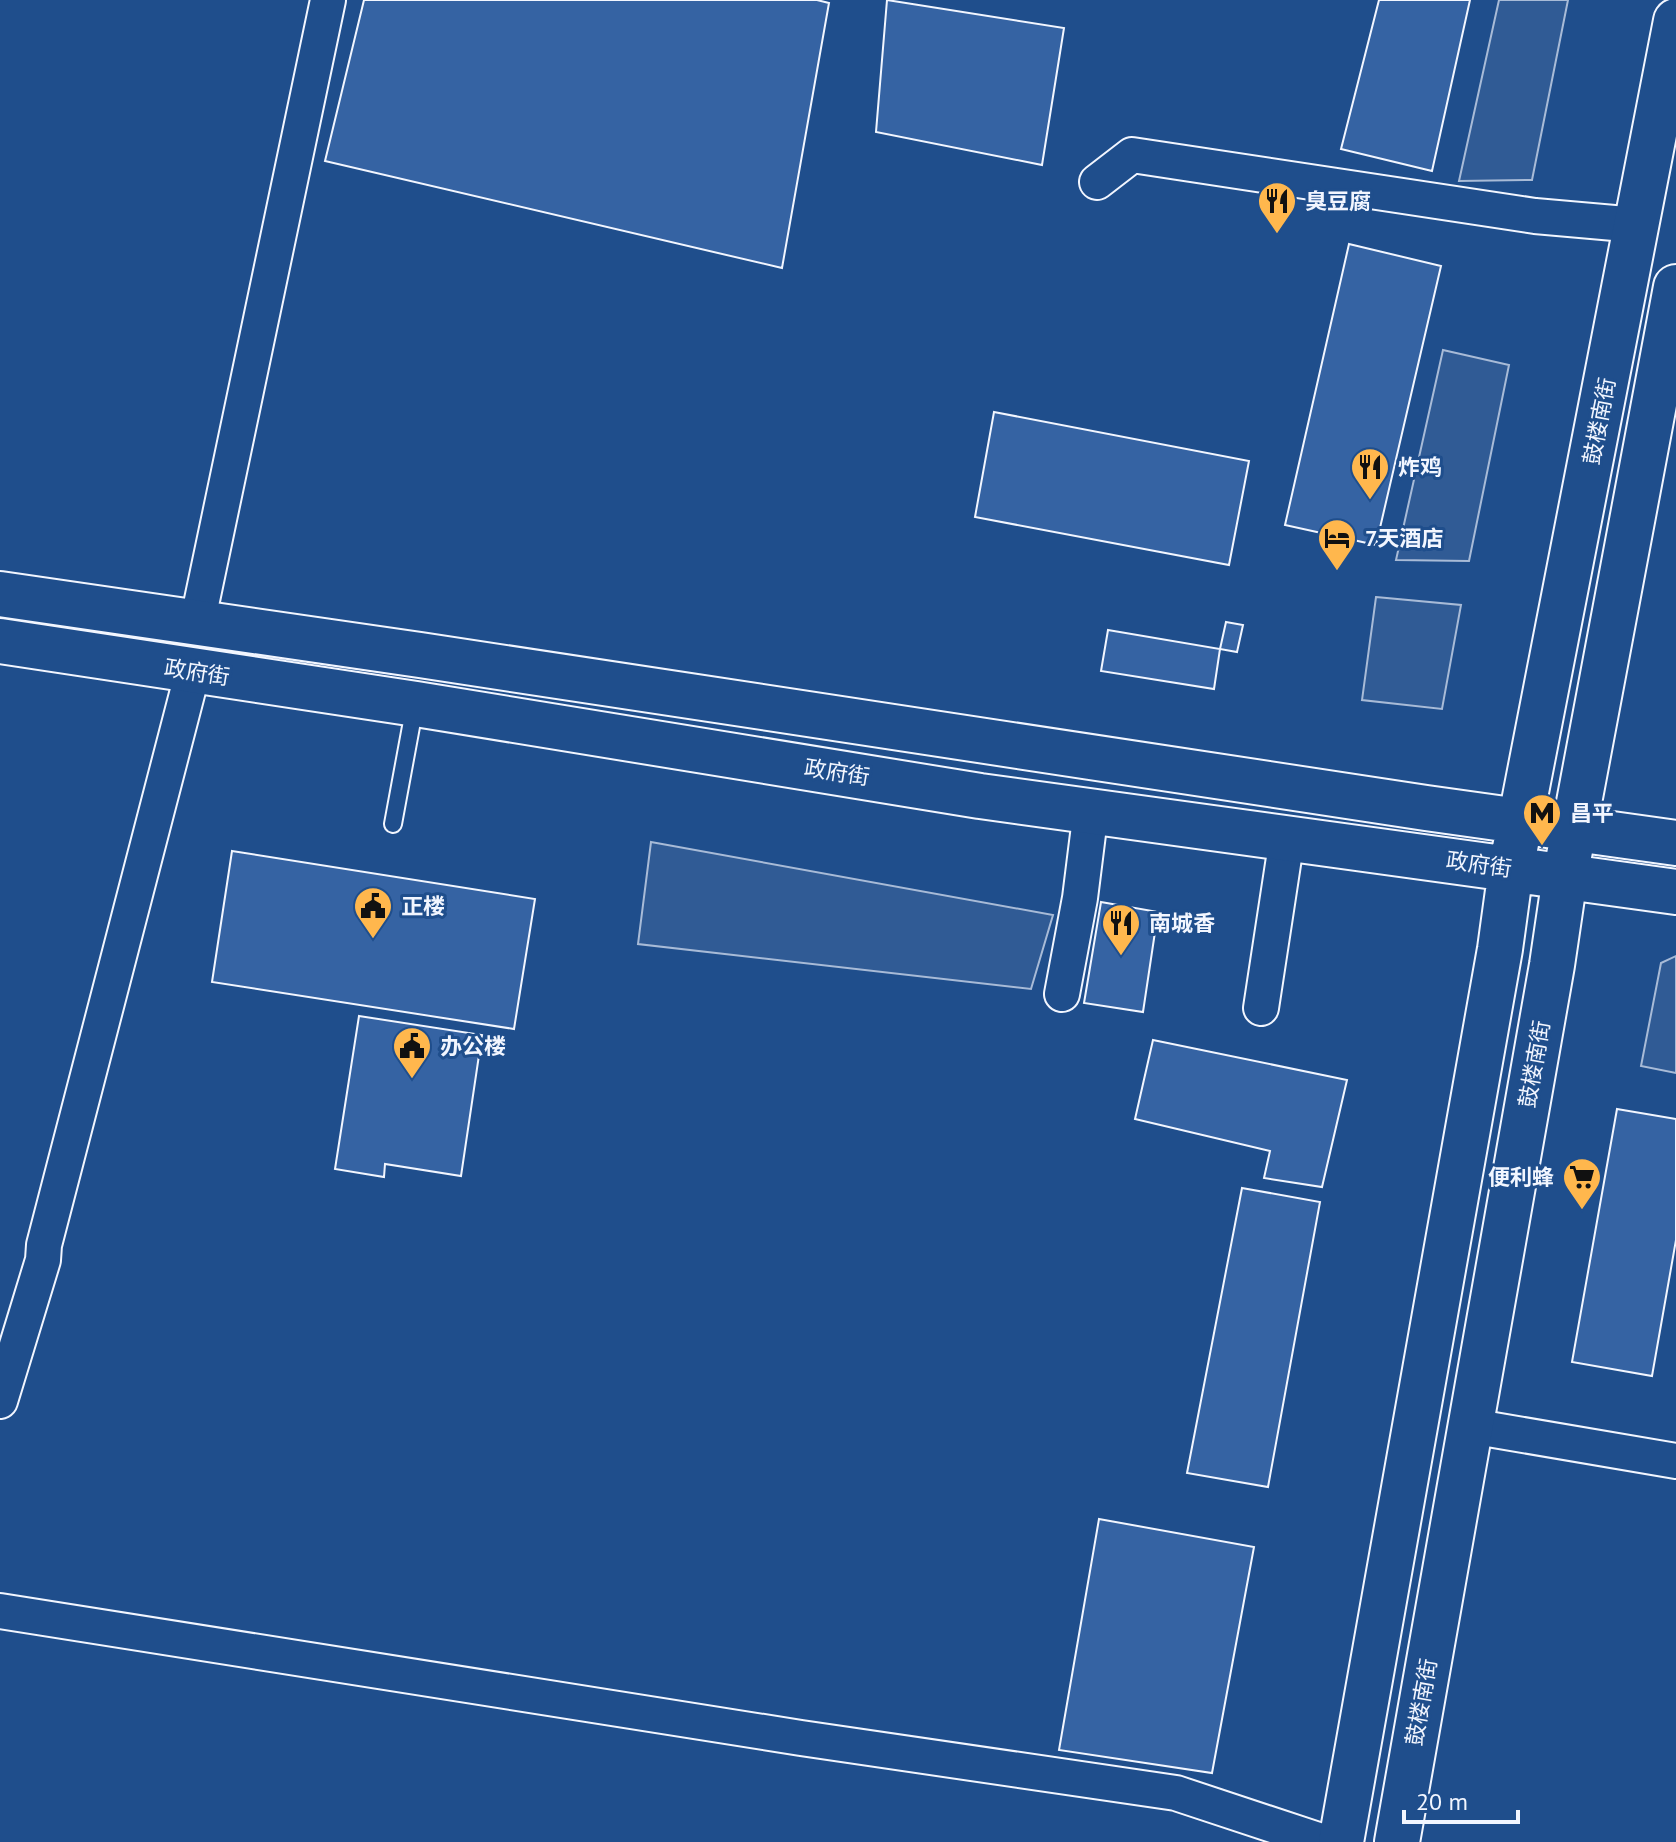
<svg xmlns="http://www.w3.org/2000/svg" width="1676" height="1842" font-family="'PT Sans','Noto Sans SC',sans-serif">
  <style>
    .parking { fill: #305b95; stroke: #a8bbd7; stroke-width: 2 }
    .building { fill: #3563a3; stroke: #f2f6ff; stroke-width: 2 }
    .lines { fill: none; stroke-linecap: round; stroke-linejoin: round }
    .lane-casing { stroke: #f2f6ff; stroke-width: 20 }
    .street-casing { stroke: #f2f6ff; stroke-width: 38 }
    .secondary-casing { stroke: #f2f6ff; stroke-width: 48 }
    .lane { stroke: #1f4e8c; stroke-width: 16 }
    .street { stroke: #1f4e8c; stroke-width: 34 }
    .secondary { stroke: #1f4e8c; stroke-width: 44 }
    .labels { text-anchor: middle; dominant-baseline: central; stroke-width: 6; stroke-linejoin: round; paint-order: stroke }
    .poi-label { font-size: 22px; font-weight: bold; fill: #f2f6ff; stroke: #1f4e8c; text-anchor: start }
    .street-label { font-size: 22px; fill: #f2f6ff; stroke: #1f4e8c }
  </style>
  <rect width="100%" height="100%" fill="#1f4e8c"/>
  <!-- parking -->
  <path class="parking" d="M1499,0H1568L1532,180L1459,181Z
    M1443,350L1509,365L1469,561L1396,560Z
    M1376,597L1461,605L1442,709L1362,700Z
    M651,842L1053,915L1031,989L638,944Z
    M1676,956V1073L1641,1066L1661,963Z"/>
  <!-- building -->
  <path class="building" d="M364,0H817L829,3L782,268L325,161Z
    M887,0L1064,28L1042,165L876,132Z
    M1379,0H1470L1432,171L1341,149Z
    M1349,244L1441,266L1376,545L1285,525Z
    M994,412L1249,461L1229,565L975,517Z
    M1226,622L1243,625L1237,652L1220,649Z
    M1108,630L1220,649L1214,689L1101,671Z
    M232,851L535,899L514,1029L212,982Z
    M1101,902L1158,912L1143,1012L1084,1003Z
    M359,1016L482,1035L461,1176L385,1164L384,1177L335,1169Z
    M1153,1040L1347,1080L1322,1187L1264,1178L1270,1151L1135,1119Z
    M1617,1109L1676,1119V1240L1652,1376L1572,1362Z
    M1242,1188L1320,1202L1268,1487L1187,1473Z
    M1099,1519L1254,1547L1212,1773L1059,1750Z"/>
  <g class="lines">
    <defs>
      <path id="lane" d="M393,824L415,705"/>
      <path id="street" d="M1097,182L1132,155L1535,216L1637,225
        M197,624L328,0
        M1062,994L1080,898L1091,810
        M1261,1008L1287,838
        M0,1401L43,1260L44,1245L193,671
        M1471,1423L1488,1429L1676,1461
        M0,1611L801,1738L1176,1793L1324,1842"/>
      <path id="secondary" d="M0,594L420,655L1426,808L1676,843
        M0,641L416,704L980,796L1676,892
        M1341,1842L1500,949L1511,869L1676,21
        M1397,1842L1552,965L1565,877L1676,287"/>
    </defs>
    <!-- lane casing -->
    <use href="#lane" class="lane-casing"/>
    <!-- street casing -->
    <use href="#street" class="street-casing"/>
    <!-- secondary casing -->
    <use href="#secondary" class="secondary-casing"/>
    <!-- lane -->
    <use href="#lane" class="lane"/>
    <!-- street -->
    <use href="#street" class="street"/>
    <!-- secondary -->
    <use href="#secondary" class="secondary"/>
  </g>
  <!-- icons -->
  <defs>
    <symbol id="restaurant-pin" viewBox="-11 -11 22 30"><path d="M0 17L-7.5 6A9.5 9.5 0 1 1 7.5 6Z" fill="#ffb74d" stroke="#1f4e8c"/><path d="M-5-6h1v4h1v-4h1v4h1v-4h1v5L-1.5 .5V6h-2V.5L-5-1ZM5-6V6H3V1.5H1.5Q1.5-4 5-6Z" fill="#111"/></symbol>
    <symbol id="hotel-pin" viewBox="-11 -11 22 30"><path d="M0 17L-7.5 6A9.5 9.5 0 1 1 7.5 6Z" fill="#ffb74d" stroke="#1f4e8c"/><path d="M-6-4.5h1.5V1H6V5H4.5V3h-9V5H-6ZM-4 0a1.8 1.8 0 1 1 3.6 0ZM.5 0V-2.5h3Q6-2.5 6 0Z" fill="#111"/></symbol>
    <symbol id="metro-pin" viewBox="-11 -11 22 30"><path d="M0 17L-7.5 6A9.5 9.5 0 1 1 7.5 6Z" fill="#ffb74d" stroke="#1f4e8c"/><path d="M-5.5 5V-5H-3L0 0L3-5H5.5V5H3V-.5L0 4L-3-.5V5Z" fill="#111"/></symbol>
    <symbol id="civic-pin" viewBox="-11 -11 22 30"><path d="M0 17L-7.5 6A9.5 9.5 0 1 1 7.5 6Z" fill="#ffb74d" stroke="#1f4e8c"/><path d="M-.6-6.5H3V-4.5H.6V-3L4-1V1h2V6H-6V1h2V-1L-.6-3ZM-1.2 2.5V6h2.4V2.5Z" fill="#111"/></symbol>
    <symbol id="supermarket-pin" viewBox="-11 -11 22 30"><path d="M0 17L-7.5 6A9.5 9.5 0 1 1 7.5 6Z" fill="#ffb74d" stroke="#1f4e8c"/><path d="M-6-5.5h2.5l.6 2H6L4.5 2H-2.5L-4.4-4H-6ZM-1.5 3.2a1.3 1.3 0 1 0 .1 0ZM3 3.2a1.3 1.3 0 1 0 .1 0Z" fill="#111"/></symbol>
  </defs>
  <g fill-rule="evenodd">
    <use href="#restaurant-pin" x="1255" y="179" width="44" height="60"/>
    <use href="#restaurant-pin" x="1348" y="445" width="44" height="60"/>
    <use href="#hotel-pin" x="1315" y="516" width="44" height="60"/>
    <use href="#metro-pin" x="1520" y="791" width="44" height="60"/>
    <use href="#civic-pin" x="351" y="884" width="44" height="60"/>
    <use href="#restaurant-pin" x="1099" y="901" width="44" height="60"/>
    <use href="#civic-pin" x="390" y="1024" width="44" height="60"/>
    <use href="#supermarket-pin" x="1560" y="1155" width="44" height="60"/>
  </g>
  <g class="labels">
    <!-- poi labels -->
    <g class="poi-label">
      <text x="1305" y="201">臭豆腐</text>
      <text x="1398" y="467">炸鸡</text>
      <text x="1365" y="538">7天酒店</text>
      <text x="1570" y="813">昌平</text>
      <text x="401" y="906">正楼</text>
      <text x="1149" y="923">南城香</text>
      <text x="440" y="1046">办公楼</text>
      <text x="1554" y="1177" text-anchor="end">便利蜂</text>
    </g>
    <!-- street labels -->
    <g class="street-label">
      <text transform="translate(1599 421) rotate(-79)">鼓楼南街</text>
      <text transform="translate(197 672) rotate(9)">政府街</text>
      <text transform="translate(837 772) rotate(9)">政府街</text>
      <text transform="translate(1479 864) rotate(8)">政府街</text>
      <text transform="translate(1534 1064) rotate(-80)">鼓楼南街</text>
      <text transform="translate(1421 1702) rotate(-80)">鼓楼南街</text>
    </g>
  </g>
  <!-- scale -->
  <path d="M1404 1810v12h114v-12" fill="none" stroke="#f2f6ff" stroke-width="4"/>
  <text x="1416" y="1810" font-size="24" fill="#f2f6ff" stroke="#1f4e8c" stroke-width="6" paint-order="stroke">20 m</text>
</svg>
